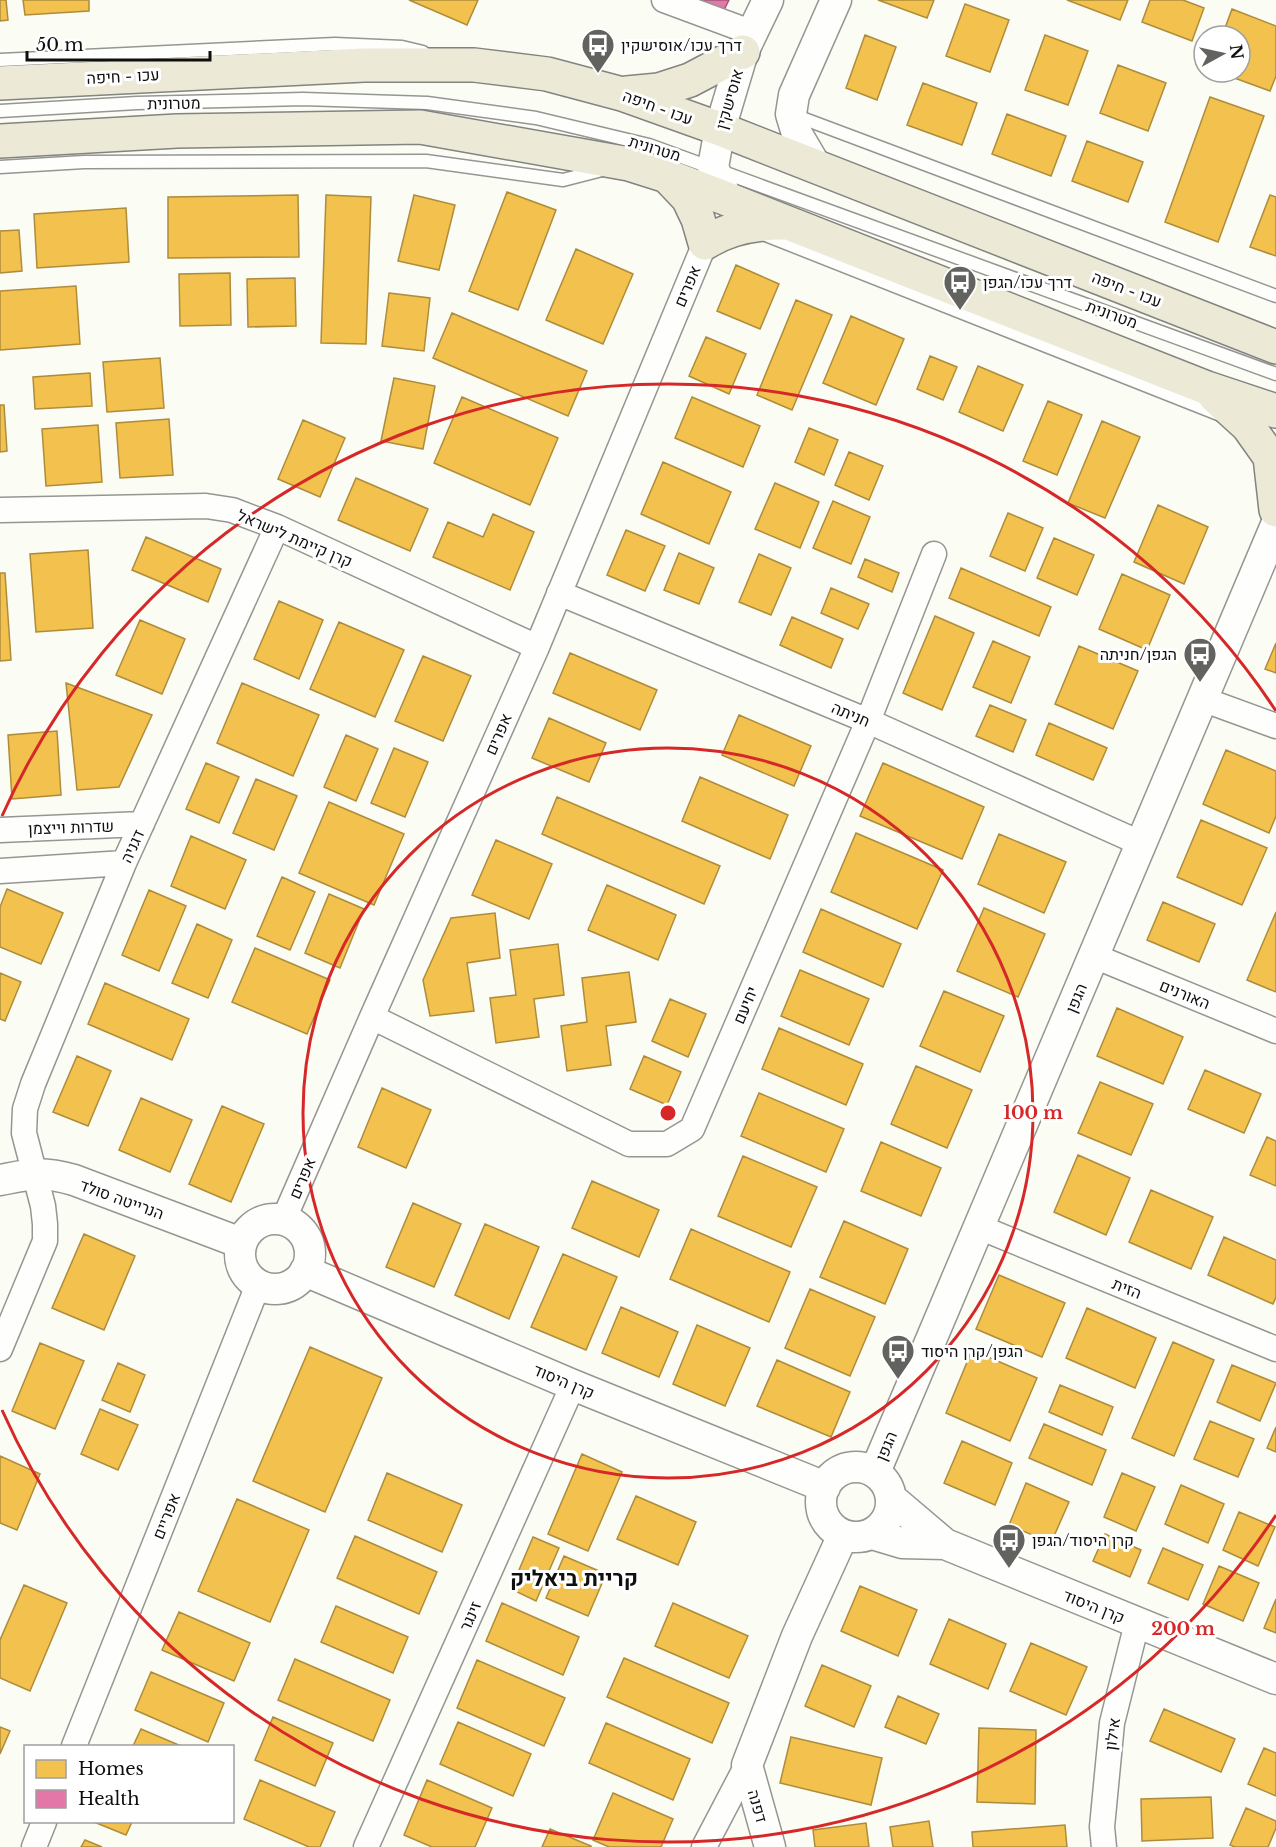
<svg xmlns="http://www.w3.org/2000/svg" width="1276" height="1847" font-family="'Libre Baskerville',Heebo,serif">
  <style>
    .homes { fill: #f2c14e; stroke: #ae8c3b; stroke-width: 1.5 }
    .health { fill: #e377a8; stroke: #a3587a; stroke-width: 1.5 }
    .lines { fill: none; stroke-linecap: round; stroke-linejoin: round }
    .service-casing { stroke: #959692; stroke-width: 15 }
    .minor-casing { stroke: #959692; stroke-width: 27 }
    .tertiary-casing { stroke: #959692; stroke-width: 33 }
    .trunk-casing { stroke: #83837f; stroke-width: 36 }
    .service { stroke: #fefffd; stroke-width: 12 }
    .minor { stroke: #fefffd; stroke-width: 24 }
    .tertiary { stroke: #fefffd; stroke-width: 30 }
    .trunk { stroke: #ecead7; stroke-width: 33 }
    .ring { fill: none; stroke: #d62828; stroke-width: 3 }
    .labels { text-anchor: middle; dominant-baseline: central; stroke-width: 6; stroke-linejoin: round; paint-order: stroke }
    .poi-label { font-size: 16px; fill: #0f0f0f; stroke: #fff; text-anchor: start }
    .street-label { font-size: 16px; fill: #0f0f0f; stroke: #fff }
    .district-label { font-size: 22px; font-weight: bold; fill: #0f0f0f; stroke: #fff }
    .centre { fill: #d62828; stroke: #fff; stroke-width: 3 }
    .ring-label { font-size: 18px; text-anchor: middle; font-weight: bold; fill: #d62828; stroke: #fff; stroke-width: 6; stroke-linejoin: round; paint-order: stroke }
  </style>
  <rect width="100%" height="100%" fill="#fbfcf4"/>
  <!-- homes -->
  <path class="homes" d="M0,0H6L8,20L0,21Z
    M23,0H89V11L25,15Z
    M409,0H478L467,25Z
    M878,0H934L927,18Z
    M1067,0H1128L1120,20Z
    M1150,0H1183L1204,8L1192,41L1142,22Z
    M965,4L1009,20L990,72L946,56Z
    M1232,9L1276,26V76L1270,91L1218,72H1240V36H1222Z
    M865,35L896,47L877,100L846,88Z
    M1045,35L1088,51L1068,105L1025,90Z
    M1118,65L1166,83L1148,131L1100,113Z
    M923,83L977,103L962,145L907,125Z
    M1210,97L1264,116L1218,242L1165,222Z
    M1007,114L1066,136L1051,176L992,154Z
    M1087,141L1143,162L1128,202L1072,181Z
    M507,192L556,210L518,310L469,291Z
    M298,195L299,257L168,258V197Z
    M326,195L371,197L366,344L321,343Z
    M414,195L455,205L439,270L398,261Z
    M1270,195L1276,197V256L1250,247Z
    M126,208L129,262L37,268L34,214Z
    M19,230L22,271L0,273V231Z
    M576,249L633,274L603,344L546,320Z
    M736,265L779,284L760,329L717,311Z
    M230,273L231,325L180,326L179,274Z
    M295,278L296,326L248,327L247,279Z
    M76,286L80,344L0,350V291Z
    M389,293L430,298L424,351L382,346Z
    M796,300L832,315L792,410L757,395Z
    M452,313L587,371L568,416L433,358Z
    M851,316L904,339L876,405L823,383Z
    M706,337L746,354L729,394L689,376Z
    M930,356L957,367L943,400L917,389Z
    M160,358L164,408L107,412L103,362Z
    M978,366L1023,385L1003,431L959,412Z
    M90,373L92,406L35,409L33,377Z
    M394,378L435,386L423,449L381,441Z
    M462,397L558,438L530,505L434,463Z
    M692,397L760,426L743,467L675,438Z
    M1048,401L1082,415L1057,475L1023,461Z
    M0,405H4L7,451L0,452Z
    M169,419L173,475L120,478L116,423Z
    M303,420L345,438L320,497L278,479Z
    M1102,421L1140,437L1105,518L1068,503Z
    M98,425L102,482L46,486L42,429Z
    M809,428L838,440L824,475L795,462Z
    M849,452L883,466L869,500L835,485Z
    M663,462L731,492L709,544L641,514Z
    M356,478L428,509L410,551L338,520Z
    M775,483L819,502L800,548L755,529Z
    M833,501L870,517L851,564L813,548Z
    M1158,505L1208,527L1184,584L1134,562Z
    M1008,513L1043,528L1025,571L990,556Z
    M493,514L534,532L510,590L433,557L448,522L483,537Z
    M626,530L665,546L645,591L607,575Z
    M146,537L221,569L208,602L132,570Z
    M1054,538L1094,555L1077,595L1037,578Z
    M88,550L93,628L36,632L30,554Z
    M679,553L714,568L699,604L664,590Z
    M759,554L791,568L771,615L739,602Z
    M865,559L899,573L892,592L858,577Z
    M961,568L1051,607L1039,636L949,598Z
    M0,573H5L11,660L0,661Z
    M1122,574L1170,595L1147,650L1099,629Z
    M831,588L869,604L858,629L821,613Z
    M279,601L323,620L299,679L254,659Z
    M935,616L974,633L942,710L903,693Z
    M792,617L843,639L831,668L780,645Z
    M140,620L185,639L162,694L116,675Z
    M339,622L404,650L375,717L310,689Z
    M993,641L1030,657L1011,703L973,687Z
    M1276,643V673L1265,669Z
    M1079,646L1138,671L1113,729L1055,704Z
    M570,653L657,690L640,730L553,693Z
    M423,656L471,676L443,741L395,721Z
    M66,683L152,715L119,787L77,790Z
    M242,683L319,715L293,776L217,743Z
    M990,705L1026,720L1013,752L976,736Z
    M739,715L811,746L794,786L722,755Z
    M549,718L606,743L589,782L532,758Z
    M1049,723L1107,748L1093,780L1036,755Z
    M57,731L61,795L12,799L8,735Z
    M346,735L378,749L356,801L324,787Z
    M394,748L428,762L405,817L371,803Z
    M1226,750L1276,771V816L1269,833L1203,804Z
    M206,763L239,777L219,823L186,809Z
    M883,763L984,807L962,859L860,816Z
    M700,777L788,815L770,859L682,821Z
    M256,779L297,796L274,850L233,833Z
    M557,797L720,866L704,904L542,834Z
    M329,802L404,834L374,905L299,873Z
    M1201,820L1267,848L1242,905L1177,877Z
    M856,833L943,870L917,929L831,892Z
    M999,834L1066,862L1044,913L978,884Z
    M191,836L246,860L225,909L171,886Z
    M496,840L552,864L529,919L472,895Z
    M282,877L315,892L290,950L257,936Z
    M607,885L676,915L658,960L588,930Z
    M7,889L63,913L41,964L0,947V907Z
    M149,890L186,906L159,971L122,955Z
    M329,894L364,909L340,968L305,953Z
    M1163,902L1215,924L1199,962L1147,940Z
    M984,908L1045,934L1018,997L957,971Z
    M821,909L901,944L883,987L803,952Z
    M1276,912V992L1247,980Z
    M495,913L500,958L467,963L474,1011L430,1016L423,980L451,918Z
    M197,924L232,940L208,998L172,983Z
    M558,944L564,995L534,999L539,1037L496,1043L490,998L516,995L510,950Z
    M255,948L330,980L307,1034L232,1002Z
    M800,970L869,999L849,1045L781,1016Z
    M629,972L636,1022L606,1026L611,1065L567,1071L561,1026L587,1022L582,978Z
    M0,973L21,982L5,1021L0,1019Z
    M105,983L189,1019L172,1060L88,1024Z
    M944,991L1004,1016L980,1072L920,1046Z
    M670,999L706,1014L688,1057L652,1041Z
    M1117,1008L1183,1037L1163,1084L1097,1056Z
    M779,1028L863,1064L846,1105L762,1069Z
    M77,1056L111,1071L88,1126L53,1112Z
    M644,1056L681,1072L667,1105L630,1089Z
    M916,1066L972,1090L947,1148L891,1124Z
    M1205,1070L1261,1094L1244,1133L1188,1109Z
    M1100,1082L1153,1104L1131,1155L1078,1133Z
    M382,1088L431,1110L406,1168L358,1147Z
    M759,1093L844,1129L826,1172L741,1136Z
    M141,1098L192,1120L170,1172L119,1150Z
    M222,1106L264,1124L231,1202L189,1184Z
    M1267,1137L1276,1141V1186L1250,1175Z
    M881,1142L941,1168L921,1216L861,1191Z
    M1078,1155L1130,1178L1106,1235L1054,1212Z
    M743,1156L817,1187L791,1247L718,1216Z
    M592,1181L659,1210L639,1257L572,1228Z
    M1151,1190L1213,1217L1191,1269L1129,1242Z
    M413,1203L461,1224L434,1287L386,1267Z
    M844,1221L908,1249L885,1304L820,1277Z
    M485,1224L539,1247L509,1319L455,1295Z
    M691,1229L790,1272L769,1322L670,1279Z
    M84,1234L135,1256L104,1330L52,1308Z
    M1224,1237L1276,1260V1297L1273,1304L1208,1275Z
    M563,1254L617,1277L586,1350L531,1327Z
    M999,1275L1065,1303L1042,1357L976,1329Z
    M810,1289L875,1317L850,1376L785,1348Z
    M621,1307L678,1332L659,1377L602,1353Z
    M1087,1308L1156,1338L1135,1388L1066,1358Z
    M697,1325L750,1348L725,1406L673,1384Z
    M1173,1342L1214,1360L1174,1456L1132,1438Z
    M40,1343L84,1361L55,1429L12,1411Z
    M310,1347L382,1378L325,1512L253,1481Z
    M972,1350L1037,1378L1010,1441L946,1413Z
    M777,1360L850,1392L831,1437L757,1406Z
    M118,1363L145,1375L130,1412L102,1400Z
    M1232,1365L1276,1383L1260,1421L1217,1402Z
    M1060,1385L1113,1407L1102,1435L1049,1412Z
    M100,1409L138,1425L118,1470L81,1454Z
    M1210,1421L1254,1439L1238,1477L1194,1459Z
    M1044,1424L1106,1450L1092,1485L1029,1458Z
    M1276,1427V1452L1267,1448Z
    M962,1441L1012,1463L995,1505L944,1483Z
    M582,1454L622,1472L588,1551L548,1534Z
    M0,1456L40,1474L17,1530L0,1523Z
    M387,1473L462,1505L442,1552L368,1520Z
    M1122,1473L1155,1487L1136,1531L1104,1517Z
    M1026,1483L1069,1502L1051,1543L1009,1525Z
    M1181,1485L1224,1504L1208,1543L1165,1524Z
    M636,1496L696,1522L678,1565L617,1539Z
    M237,1499L309,1530L270,1622L198,1591Z
    M1239,1512L1275,1527L1258,1566L1223,1550Z
    M1105,1534L1141,1550L1130,1577L1093,1561Z
    M355,1536L437,1572L419,1614L337,1578Z
    M533,1537L559,1548L536,1601L511,1589Z
    M1163,1548L1203,1565L1188,1600L1148,1583Z
    M564,1556L606,1574L588,1616L546,1598Z
    M1219,1566L1259,1583L1243,1621L1203,1604Z
    M24,1585L67,1603L30,1691L0,1678V1640Z
    M860,1586L917,1610L898,1656L841,1631Z
    M1276,1599V1633L1264,1628Z
    M502,1603L579,1637L563,1675L486,1641Z
    M673,1603L748,1636L729,1678L655,1646Z
    M336,1606L408,1637L393,1673L321,1642Z
    M179,1612L250,1643L234,1681L162,1650Z
    M949,1619L1006,1644L988,1689L930,1664Z
    M1031,1643L1087,1667L1066,1715L1010,1691Z
    M624,1658L729,1703L712,1743L607,1697Z
    M295,1659L390,1700L373,1741L278,1700Z
    M477,1660L565,1698L544,1746L457,1708Z
    M822,1665L871,1686L854,1727L805,1706Z
    M151,1672L224,1703L208,1742L135,1710Z
    M898,1696L939,1714L926,1744L885,1727Z
    M1164,1709L1235,1739L1221,1772L1150,1741Z
    M273,1717L333,1743L315,1786L255,1760Z
    M458,1722L531,1754L513,1796L440,1764Z
    M606,1723L690,1759L673,1800L589,1763Z
    M0,1727L10,1731L0,1754Z
    M979,1728L1036,1730L1035,1804L977,1802Z
    M141,1729L181,1746H133Z
    M791,1737L882,1758L871,1805L780,1783Z
    M1264,1748L1276,1753V1796L1248,1784Z
    M260,1780L335,1812L320,1847H309L244,1819Z
    M427,1780L492,1808L475,1847H432L404,1835Z
    M613,1793L673,1819L661,1847H609L593,1840Z
    M1211,1797L1213,1838L1142,1841L1141,1799Z
    M1246,1808L1276,1821V1828L1268,1847H1235L1230,1845Z
    M929,1821L933,1847H893L890,1827Z
    M94,1822H132L126,1835Z
    M866,1823L869,1847H815L813,1830Z
    M1065,1825L1067,1847H973L972,1832Z
    M550,1829L591,1846V1847H542Z
    M85,1840L102,1847H81Z"/>
  <!-- health -->
  <path class="health" d="M700,0H729L724,10Z"/>
  <g class="lines">
    <defs>
      <path id="service" d="M0,60L335,44L402,47L423,52
        M0,111L137,103L303,99L427,103L536,118L649,145L1276,374
        M794,115L1276,296
        M0,167L84,162L426,161L563,180L602,170
        M763,234L1218,414"/>
      <path id="minor" d="M664,0L753,33
        M0,510L206,506L232,510L277,527L537,647
        M559,593L868,721L1140,843
        M1202,699L1276,726
        M0,830L142,824
        M0,871L124,863
        M1094,956L1276,1031
        M372,1017L629,1144H667L692,1129L868,721L934,554
        M283,1221L372,1017L537,647L705,243
        M979,1227L1276,1349
        M0,1349L45,1241V1224L43,1206L24,1133L25,1109L33,1084L124,863L277,527
        M74,1746L258,1285
        M34,1847L44,1822
        M366,1847L573,1385
        M704,1847L747,1765
        M1104,1847L1102,1827L1112,1723L1137,1623"/>
      <path id="tertiary" d="M817,168L797,134L791,114L794,95L836,0
        M727,199L713,167L720,129L743,52L768,0
        M0,1180C32,1174 41,1171 74,1180L241,1243
        M240 1254a35 35 0 1 1 70 0a35 35 0 1 1-70 0Z
        M305,1271L573,1385L825,1487
        M821 1502a35 35 0 1 1 70 0a35 35 0 1 1-70 0Z
        M875,1472L1276,525
        M892,1499L945,1544L1276,1679
        M872,1534L902,1543L945,1544
        M770,1847L747,1765L797,1636L843,1535"/>
      <path id="trunk" d="M0,83L364,65H474L547,74L622,94L720,129L1276,347
        M627,93L659,90L690,80L743,52
        M0,141L177,131L420,127L629,164L667,176L727,199L1207,388L1276,411
        M667,176L688,198L698,219L705,243C728,228 755,223 783,223
        M1215,396L1248,426L1270,457L1276,510"/>
    </defs>
    <!-- service casing -->
    <use href="#service" class="service-casing"/>
    <!-- minor casing -->
    <use href="#minor" class="minor-casing"/>
    <!-- tertiary casing -->
    <use href="#tertiary" class="tertiary-casing"/>
    <!-- trunk casing -->
    <use href="#trunk" class="trunk-casing"/>
    <!-- service -->
    <use href="#service" class="service"/>
    <!-- minor -->
    <use href="#minor" class="minor"/>
    <!-- tertiary -->
    <use href="#tertiary" class="tertiary"/>
    <!-- trunk -->
    <use href="#trunk" class="trunk"/>
  </g>
  <!-- distance rings -->
  <g class="ring">
    <circle cx="668" cy="1113" r="365"/>
    <path d="M1276 1515A729 729 0 0 1 2 1410M2 816A729 729 0 0 1 1276 711"/>
  </g>
  <!-- icons -->
  <defs>
    <symbol id="bus-pin" viewBox="-11 -11 22 30"><path d="M0 17L-7.5 6A9.5 9.5 0 1 1 7.5 6Z" fill="#62625f" stroke="#fff"/><path d="M-5-6H5V4H4V6H2V4H-2V6H-4V4H-5ZM-3.5-4V0h7V-4ZM-3.5 1.2v1.5H-2V1.2ZM2 1.2v1.5H3.5V1.2Z" fill="#fff"/></symbol>
  </defs>
  <g fill-rule="evenodd">
    <use href="#bus-pin" x="579" y="26" width="38" height="52"/>
    <use href="#bus-pin" x="941" y="263" width="38" height="52"/>
    <use href="#bus-pin" x="1181" y="635" width="38" height="52"/>
    <use href="#bus-pin" x="879" y="1332" width="38" height="52"/>
    <use href="#bus-pin" x="990" y="1521" width="38" height="52"/>
  </g>
  <g class="labels">
    <!-- poi labels -->
    <g class="poi-label">
      <text x="621" y="45">דרך עכו/אוסישקין</text>
      <text x="983" y="282">דרך עכו/הגפן</text>
      <text x="1177" y="654" text-anchor="end">הגפן/חניתה</text>
      <text x="921" y="1351">הגפן/קרן היסוד</text>
      <text x="1032" y="1540">קרן היסוד/הגפן</text>
    </g>
    <!-- street labels -->
    <g class="street-label">
      <text transform="translate(123 76) rotate(-3)">עכו - חיפה</text>
      <text transform="translate(729 99) rotate(-74)">אוסישקין</text>
      <text transform="translate(174 103) rotate(-1)">מטרונית</text>
      <text transform="translate(658 107) rotate(20)">עכו - חיפה</text>
      <text transform="translate(655 148) rotate(17)">מטרונית</text>
      <text transform="translate(687 286) rotate(-67)">אפרים</text>
      <text transform="translate(1127 289) rotate(21)">עכו - חיפה</text>
      <text transform="translate(1112 314) rotate(20)">מטרונית</text>
      <text transform="translate(295 538) rotate(23)">קרן קיימת לישראל</text>
      <text transform="translate(851 714) rotate(23)">חניתה</text>
      <text transform="translate(498 734) rotate(-66)">אפרים</text>
      <text transform="translate(71 827) rotate(-2)">שדרות וייצמן</text>
      <text transform="translate(132 846) rotate(-65)">דגניה</text>
      <text transform="translate(1185 994) rotate(22)">האורנים</text>
      <text transform="translate(1076 998) rotate(-67)">הגפן</text>
      <text transform="translate(745 1005) rotate(-67)">יחיעם</text>
      <text transform="translate(302 1178) rotate(-67)">אפרים</text>
      <text transform="translate(122 1199) rotate(20)">הנרייטה סולד</text>
      <text transform="translate(1127 1288) rotate(22)">הזית</text>
      <text transform="translate(564 1381) rotate(23)">קרן היסוד</text>
      <text transform="translate(886 1446) rotate(-67)">הגפן</text>
      <text transform="translate(166 1516) rotate(-68)">אפריים</text>
      <text transform="translate(1094 1606) rotate(22)">קרן היסוד</text>
      <text transform="translate(470 1616) rotate(-66)">זינגר</text>
      <text transform="translate(1112 1734) rotate(-82)">אילון</text>
      <text transform="translate(758 1806) rotate(74)">דפנה</text>
    </g>
    <!-- district labels -->
    <g class="district-label">
      <text x="574" y="1578">קריית ביאליק</text>
    </g>
  </g>
  <circle cx="668" cy="1113" r="9" class="centre"/>
  <g class="ring-label">
    <text x="1033" y="1119">100 m</text>
    <text x="1183" y="1635">200 m</text>
  </g>
  <!-- legend -->
  <rect x="24" y="1745" width="210" height="78" fill="#ffffff" stroke="#9f9f9f" stroke-width="1.5"/>
  <rect x="36" y="1760" width="30" height="18" fill="#f2c14e" stroke="#9f9f9f" stroke-width="1.5"/>
  <text x="78" y="1775" font-size="18" fill="#0f0f0f">Homes</text>
  <rect x="36" y="1790" width="30" height="18" fill="#e377a8" stroke="#9f9f9f" stroke-width="1.5"/>
  <text x="78" y="1805" font-size="18" fill="#0f0f0f">Health</text>
  <!-- north arrow -->
  <g transform="translate(1222 54) rotate(82)"><circle r="28" fill="#ffffff" stroke="#9f9f9f" stroke-width="1.5"/>
  <path d="M0-4.5L10 22L0 15L-10 22Z" fill="#62625f"/>
  <text y="-9" font-size="16" font-weight="bold" text-anchor="middle" fill="#0f0f0f">N</text>
  </g>
  <!-- scale -->
  <path d="M27 51v9h183v-9" fill="none" stroke="#0f0f0f" stroke-width="3"/>
  <text x="36" y="51" font-size="18" fill="#0f0f0f" stroke="#ffffff" stroke-width="4.5" paint-order="stroke">50 m</text>
</svg>
